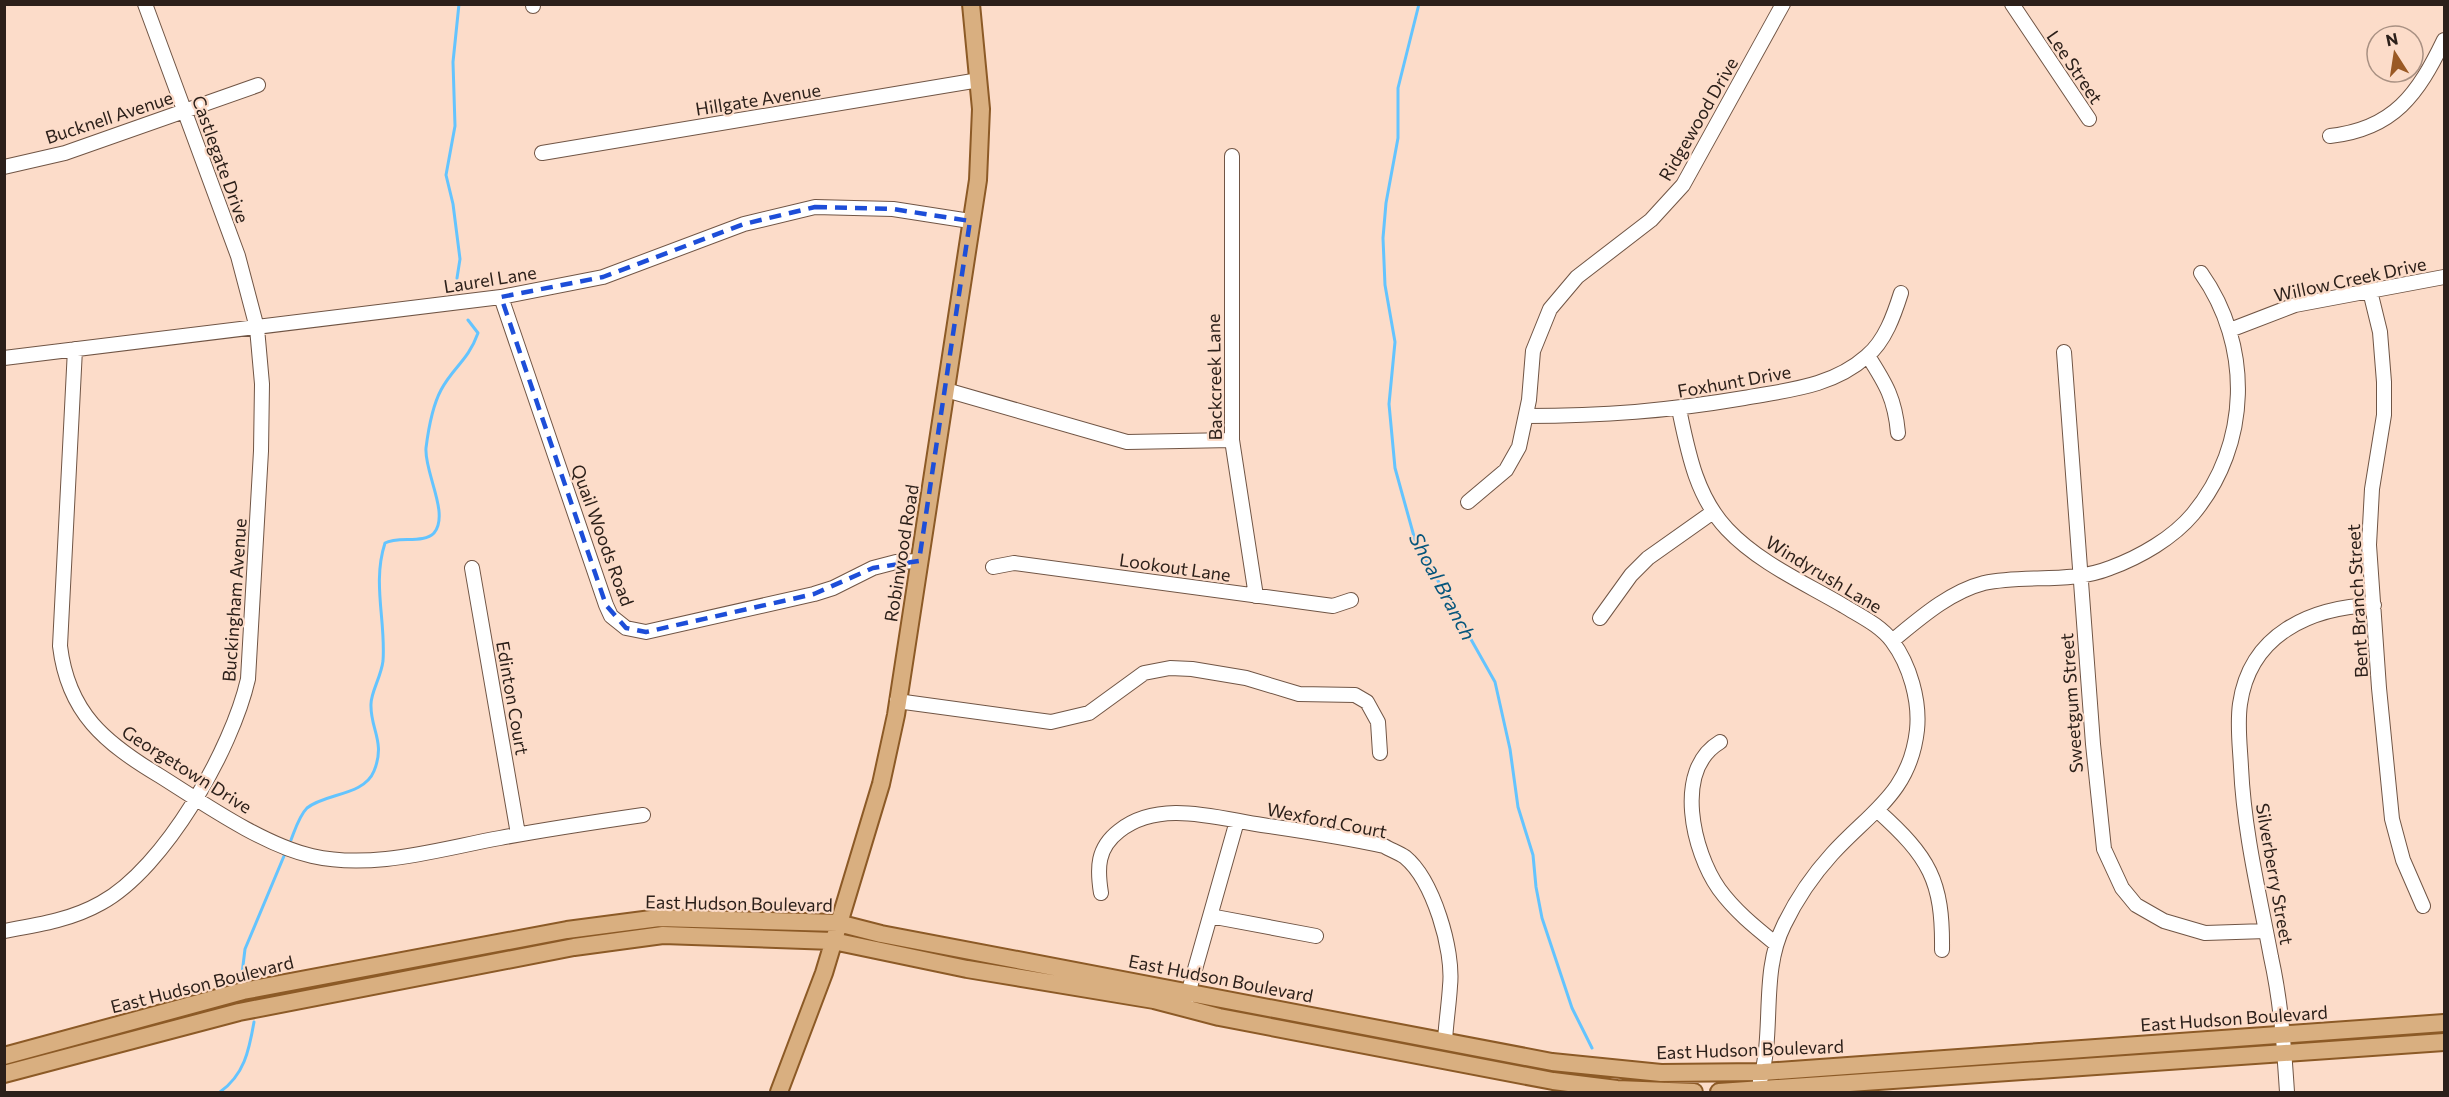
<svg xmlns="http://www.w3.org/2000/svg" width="2449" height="1097" font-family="Commissioner,sans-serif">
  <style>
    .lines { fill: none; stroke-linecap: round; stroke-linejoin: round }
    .stream { stroke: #64c4fe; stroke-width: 3 }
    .minor-casing { stroke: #705545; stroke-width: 16 }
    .major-casing { stroke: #8c5a26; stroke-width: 20 }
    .minor { stroke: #fff; stroke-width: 14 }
    .major { stroke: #d9af80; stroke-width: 16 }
    .marked { fill: none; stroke: #1d4ed8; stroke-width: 4.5; stroke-dasharray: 12 8; stroke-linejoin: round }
    .labels { text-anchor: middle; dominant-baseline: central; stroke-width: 4.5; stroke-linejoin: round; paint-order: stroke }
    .street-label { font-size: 18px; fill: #2c201a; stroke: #fcdcc9 }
    .water-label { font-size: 20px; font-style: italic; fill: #07567c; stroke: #fcdcc9 }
  </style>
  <rect width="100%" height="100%" fill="#fcdcc9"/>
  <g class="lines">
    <!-- stream -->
    <path class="stream" d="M1419,4L1398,88V138L1386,203L1383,238L1385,285L1395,342L1389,404L1395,468L1415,540L1495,682L1510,749L1518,807L1533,855L1536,887L1542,918L1572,1008L1592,1048
      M457,278L460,259L453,204L446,175L455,126L453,62L459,4
      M291,840C295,830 299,816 307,808C325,793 364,796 374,771C386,742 370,729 371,704C371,692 381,677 383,661C386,621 372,583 385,543C398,536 424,544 434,533C450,514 424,472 426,448C428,432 433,405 441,390C453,367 468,361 478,333L468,320
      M242,974L245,949L284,856
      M220,1092C244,1075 249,1051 254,1022"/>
    <defs>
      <path id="minor" d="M2012,4L2089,119
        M533,6V4
        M2330,136C2394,129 2418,94 2444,40
        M542,153L979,80
        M1232,156V440L1256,596
        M4,167L65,153L258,85
        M2370,291L2380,332L2384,382V415L2372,489L2369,545L2379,688L2392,819L2403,860L2423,906
        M501,297L606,605L611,616L626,628L646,632L814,594L833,588L873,568L896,562L919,561
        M2230,330L2295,305L2444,277
        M75,349L60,646C68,713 105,743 160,776C203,803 263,845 312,856C373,870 439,849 500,838C547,829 595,822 643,815
        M2064,352L2093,744L2104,849L2122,888L2136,905L2164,921L2205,933L2266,931
        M1868,356C1886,384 1895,399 1898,433
        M4,358L501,297L603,277L744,224L815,207L893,209L970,221
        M946,390L1127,442L1232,440
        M1679,409C1688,452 1696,496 1727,529C1759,563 1805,583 1844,606C1860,616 1880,625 1892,641C1910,665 1920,701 1917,730C1910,793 1870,812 1832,854C1812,876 1797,898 1784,925C1760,973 1775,1031 1760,1081
        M1526,416C1604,416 1667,411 1744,398C1788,390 1832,387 1867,356C1885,341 1894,315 1901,293
        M1468,502L1506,470L1519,447L1529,400L1533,351L1550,309L1577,277L1651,220L1683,185L1783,4
        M993,567L1014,563L1333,606L1351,600
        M472,568L518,834
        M1600,618L1631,575L1648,558L1713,512
        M1892,641C1919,619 1949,592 1984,583C2025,574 2070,584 2110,568C2140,557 2173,538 2193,514C2251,444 2252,345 2201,273
        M897,701L1051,722L1089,713L1144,673L1170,668L1192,669L1246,678L1299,694L1355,695L1367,702L1378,722L1380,753
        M1720,742C1673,770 1693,852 1719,889C1735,911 1755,927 1776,944
        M1878,811C1929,857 1943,880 1942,950
        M1101,893C1097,868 1097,848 1119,831C1159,799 1216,818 1262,825C1303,831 1344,837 1384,846C1391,850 1399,853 1405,857C1433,880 1454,950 1450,986C1449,1004 1446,1022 1445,1041
        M1210,916L1316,936
        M4,931C38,925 71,920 101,903C165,868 232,749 248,679L261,451L262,384L257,328L238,256L145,4
        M1186,1001L1237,821
        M2287,1092C2284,1046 2281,1002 2271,957C2259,893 2244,832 2241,767C2240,746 2237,725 2240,704C2250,634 2311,607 2374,605"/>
      <path id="major" d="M4,1056L243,991L567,930L659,918L838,923L881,934L1552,1062L1661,1073L1763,1072L2444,1023
        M4,1074L239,1012L574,947L663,935L833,941L967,969L1154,1000L1219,1017L1553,1081L1617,1089L1694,1092
        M779,1092L824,973L881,784L896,715L978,180L981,109L971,4
        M1719,1092L2444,1042"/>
    </defs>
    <!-- minor casing -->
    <use href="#minor" class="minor-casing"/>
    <!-- major casing -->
    <use href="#major" class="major-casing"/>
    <!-- minor -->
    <use href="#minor" class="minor"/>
    <!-- major -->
    <use href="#major" class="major"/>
  </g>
  <!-- marked area -->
  <path class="marked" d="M815,207L893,209L970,221L919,561L873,568L814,594L646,632L626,628L606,605L501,297L603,277L744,224Z"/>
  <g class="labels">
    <!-- street labels -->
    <g class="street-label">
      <text transform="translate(2075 67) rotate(56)">Lee Street</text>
      <text transform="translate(758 99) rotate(-9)">Hillgate Avenue</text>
      <text transform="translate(109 117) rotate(-18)">Bucknell Avenue</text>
      <text transform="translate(1698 119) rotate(-60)">Ridgewood Drive</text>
      <text transform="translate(221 159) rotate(70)">Castlegate Drive</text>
      <text transform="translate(490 279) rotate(-9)">Laurel Lane</text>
      <text transform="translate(2350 279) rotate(-12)">Willow Creek Drive</text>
      <text transform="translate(1214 377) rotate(-91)">Backcreek Lane</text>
      <text transform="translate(1734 381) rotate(-10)">Foxhunt Drive</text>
      <text transform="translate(603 535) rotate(70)">Quail Woods Road</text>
      <text transform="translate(901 553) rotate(-81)">Robinwood Road</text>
      <text transform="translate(1175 567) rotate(8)">Lookout Lane</text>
      <text transform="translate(1824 574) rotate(31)">Windyrush Lane</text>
      <text transform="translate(234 600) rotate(-86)">Buckingham Avenue</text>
      <text transform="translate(2357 601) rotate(-93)">Bent Branch Street</text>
      <text transform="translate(513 698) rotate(80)">Edinton Court</text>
      <text transform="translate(2071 703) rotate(-94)">Sweetgum Street</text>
      <text transform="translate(187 769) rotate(32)">Georgetown Drive</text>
      <text transform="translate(1327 820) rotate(11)">Wexford Court</text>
      <text transform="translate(2275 874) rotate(80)">Silverberry Street</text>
      <text transform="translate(739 903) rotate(1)">East Hudson Boulevard</text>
      <text transform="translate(1221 978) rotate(11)">East Hudson Boulevard</text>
      <text transform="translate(202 984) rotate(-14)">East Hudson Boulevard</text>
      <text transform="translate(2234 1018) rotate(-4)">East Hudson Boulevard</text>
      <text transform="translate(1750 1049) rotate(-2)">East Hudson Boulevard</text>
    </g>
    <!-- water labels -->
    <g class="water-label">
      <text transform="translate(1443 586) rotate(62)">Shoal Branch</text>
    </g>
  </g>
  <!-- border -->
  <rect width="2449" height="1097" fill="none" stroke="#2c201a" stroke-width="12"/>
  <!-- north arrow -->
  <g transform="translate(2395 54) rotate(348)"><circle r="28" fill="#fcdcc9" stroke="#a99183" stroke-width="1.5"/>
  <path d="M0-4.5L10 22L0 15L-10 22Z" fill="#9a5924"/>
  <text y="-9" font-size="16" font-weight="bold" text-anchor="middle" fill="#2c201a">N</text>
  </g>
</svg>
